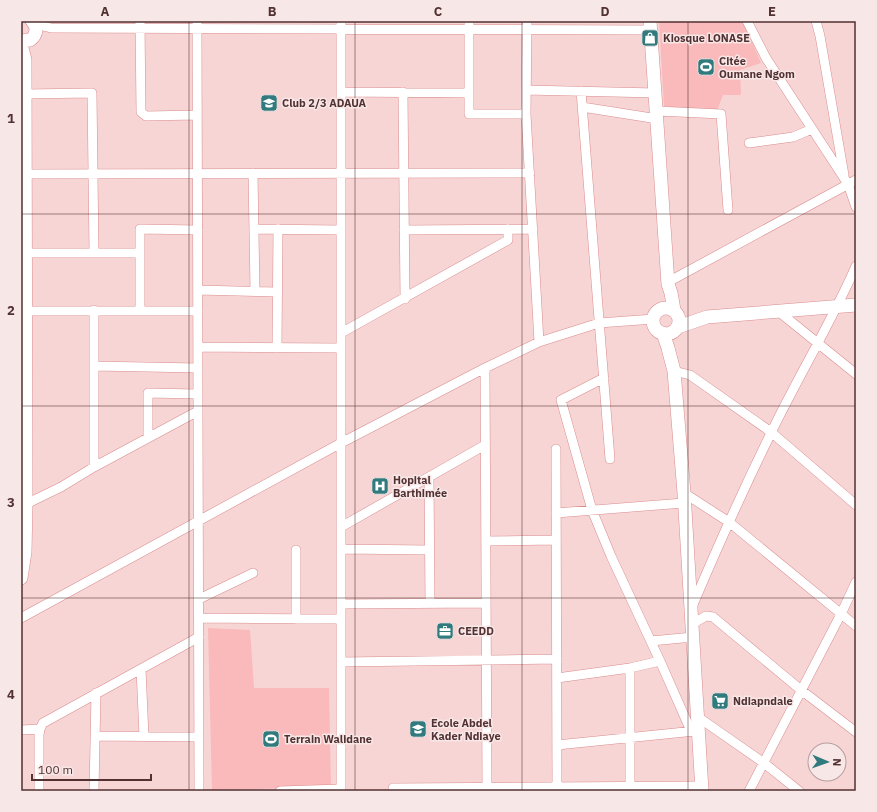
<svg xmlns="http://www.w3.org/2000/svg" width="877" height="812" font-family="'IBM Plex Sans',sans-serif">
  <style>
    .green { fill: #fab9ba }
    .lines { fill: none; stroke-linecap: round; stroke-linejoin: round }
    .street-casing { stroke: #da8c8e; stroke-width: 10 }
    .secondary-casing { stroke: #da8c8e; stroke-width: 14 }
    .street { stroke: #fff; stroke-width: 9 }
    .secondary { stroke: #fff; stroke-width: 13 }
    .grid { fill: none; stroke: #523132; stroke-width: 1; stroke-opacity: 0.55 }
    .labels { text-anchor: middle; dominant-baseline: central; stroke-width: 3; stroke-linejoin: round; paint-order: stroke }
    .poi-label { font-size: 11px; font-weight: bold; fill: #523132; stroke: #f8e7e7; text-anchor: start }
    .neatline { fill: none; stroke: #523132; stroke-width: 1.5 }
    .grid-label { font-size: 13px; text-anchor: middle; font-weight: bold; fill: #523132 }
  </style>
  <rect width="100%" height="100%" fill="#f7d5d5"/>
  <!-- green -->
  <path class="green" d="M659,21H743L761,63L740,70L741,95H723L716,113L664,106Z
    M208,628L250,630L254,688H329L331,787L212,790Z"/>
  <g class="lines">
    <defs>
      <path id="street" d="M140,21L141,112L146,116L197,115
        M197,21L199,791
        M341,21V791
        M469,21V114H526
        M527,21L526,114L539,342
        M747,21L766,58L848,184L856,207
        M816,21L820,36L844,175
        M35,24L51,28L651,30
        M526,90L656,93
        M581,91L610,459
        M341,92L469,93
        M403,92L405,299
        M25,94L92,93L94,253
        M582,107L658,119
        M657,111L721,114L728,210
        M749,143L793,137L812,129
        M253,173L255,291
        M25,174L530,173
        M254,229L341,230
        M404,230L533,229
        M25,253H140
        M668,282L856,180
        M198,290L277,292
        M94,310V467
        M25,311H198
        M140,311V229L198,230
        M778,311L856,374
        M341,333L508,240V229
        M198,347L341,348
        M277,348L278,229
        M94,366L198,368
        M485,368L487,791
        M674,371L690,375L771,432L856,505
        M604,378L561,400L592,510L611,556L660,661L691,731
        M148,438V393L198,394
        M556,449L557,791
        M429,477L430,603
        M684,493L729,522L856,626
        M26,504L61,487L94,467L198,411
        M556,513L684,503
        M341,527L485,445
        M486,541L556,540
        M341,549L429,550
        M296,550V619
        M199,599L253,573
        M341,604L486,603
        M692,607C717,548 743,490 771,433C798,377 831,323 856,266
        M21,618L341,443L485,368L539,342L599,323L654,319
        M199,618L341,619
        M692,624L706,616L713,617L801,690L856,732
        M651,641L693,637
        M341,662L557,659
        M630,668V791
        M141,669L144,736
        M557,678L630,668L660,661
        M698,717L764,763L799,791
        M21,730L40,729
        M96,736L199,737
        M557,745L695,731
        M393,788L701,786
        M39,791V735L40,729L43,723L199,637
        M94,791L96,693
        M280,791L341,789
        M749,791L841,614L856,582"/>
      <path id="secondary" d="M650,21L668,284L671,293L674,310
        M21,41L30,40C37,35 38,27 32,21
        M21,44L25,60L26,504L25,552L21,578
        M653 321a13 13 0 1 1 26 0a13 13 0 1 1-26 0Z
        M678,327L707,317L856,305
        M663,333L668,348L674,371L684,493L702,791"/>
    </defs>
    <!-- street casing -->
    <use href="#street" class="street-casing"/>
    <!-- secondary casing -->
    <use href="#secondary" class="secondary-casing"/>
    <!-- street -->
    <use href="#street" class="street"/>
    <!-- secondary -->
    <use href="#secondary" class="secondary"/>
  </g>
  <!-- grid -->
  <path class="grid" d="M189,21V791M355,21V791M522,21V791M688,21V791M21,214H856M21,406H856M21,598H856"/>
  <!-- icons -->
  <defs>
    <symbol id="shop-square" viewBox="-11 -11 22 22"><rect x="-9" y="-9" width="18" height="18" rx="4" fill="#317a7d" stroke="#f8e7e7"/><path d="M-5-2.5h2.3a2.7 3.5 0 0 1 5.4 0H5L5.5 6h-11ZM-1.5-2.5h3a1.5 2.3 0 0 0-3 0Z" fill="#fff"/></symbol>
    <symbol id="stadium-square" viewBox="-11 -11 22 22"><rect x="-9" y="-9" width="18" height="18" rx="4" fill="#317a7d" stroke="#f8e7e7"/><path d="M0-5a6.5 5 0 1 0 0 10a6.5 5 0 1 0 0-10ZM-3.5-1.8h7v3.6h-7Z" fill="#fff"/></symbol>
    <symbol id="school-square" viewBox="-11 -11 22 22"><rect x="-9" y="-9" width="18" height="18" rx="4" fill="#317a7d" stroke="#f8e7e7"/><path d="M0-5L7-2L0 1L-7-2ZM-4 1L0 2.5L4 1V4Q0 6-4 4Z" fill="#fff"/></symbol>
    <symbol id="hospital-square" viewBox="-11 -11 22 22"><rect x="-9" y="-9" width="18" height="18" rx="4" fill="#317a7d" stroke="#f8e7e7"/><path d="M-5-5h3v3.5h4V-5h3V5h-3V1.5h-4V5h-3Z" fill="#fff"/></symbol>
    <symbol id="office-square" viewBox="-11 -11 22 22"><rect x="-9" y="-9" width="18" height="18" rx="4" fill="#317a7d" stroke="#f8e7e7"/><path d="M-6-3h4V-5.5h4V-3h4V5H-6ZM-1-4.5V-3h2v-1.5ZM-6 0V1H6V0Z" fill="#fff"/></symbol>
    <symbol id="supermarket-square" viewBox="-11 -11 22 22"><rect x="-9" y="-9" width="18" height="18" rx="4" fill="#317a7d" stroke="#f8e7e7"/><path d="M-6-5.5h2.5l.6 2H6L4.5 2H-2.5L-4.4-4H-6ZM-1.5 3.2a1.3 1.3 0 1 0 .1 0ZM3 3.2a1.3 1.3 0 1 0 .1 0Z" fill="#fff"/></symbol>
  </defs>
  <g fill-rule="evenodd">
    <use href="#shop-square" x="640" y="28" width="20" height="20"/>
    <use href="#stadium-square" x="696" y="57" width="20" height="20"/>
    <use href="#school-square" x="259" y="93" width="20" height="20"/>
    <use href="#hospital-square" x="370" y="476" width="20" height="20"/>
    <use href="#office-square" x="435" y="621" width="20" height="20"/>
    <use href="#supermarket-square" x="710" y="691" width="20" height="20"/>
    <use href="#school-square" x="408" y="719" width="20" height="20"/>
    <use href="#stadium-square" x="261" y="729" width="20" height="20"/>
  </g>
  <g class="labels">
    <!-- poi labels -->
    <g class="poi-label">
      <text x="663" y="38">Kiosque LONASE</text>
      <text x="719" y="61">Citée<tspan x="719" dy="13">Oumane Ngom</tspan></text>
      <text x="282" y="103">Club 2/3 ADAUA</text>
      <text x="393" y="480">Hopital<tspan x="393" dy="13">Barthimée</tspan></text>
      <text x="458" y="631">CEEDD</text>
      <text x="733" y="701">Ndiapndale</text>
      <text x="431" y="723">Ecole Abdel<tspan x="431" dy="13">Kader Ndiaye</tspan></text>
      <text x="284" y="739">Terrain Walidane</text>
    </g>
  </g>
  <!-- border -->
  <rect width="877" height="812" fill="none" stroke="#f8e7e7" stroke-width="44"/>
  <!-- north arrow -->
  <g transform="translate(827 762) rotate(92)"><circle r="19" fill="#f8e7e7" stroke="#b69e9f"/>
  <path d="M0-3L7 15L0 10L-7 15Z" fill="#317a7d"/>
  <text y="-6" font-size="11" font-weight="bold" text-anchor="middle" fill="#523132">N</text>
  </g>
  <!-- scale -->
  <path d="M32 774v6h119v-6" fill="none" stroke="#523132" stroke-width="2"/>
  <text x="38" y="774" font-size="12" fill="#523132" stroke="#f8e7e7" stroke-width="3" paint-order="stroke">100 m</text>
  <rect x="22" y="22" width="833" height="768" class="neatline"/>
  <g class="grid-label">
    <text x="105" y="16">A</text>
    <text x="272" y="16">B</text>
    <text x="438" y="16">C</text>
    <text x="605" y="16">D</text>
    <text x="772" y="16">E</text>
    <text x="11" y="123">1</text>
    <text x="11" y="315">2</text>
    <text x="11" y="507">3</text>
    <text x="11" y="699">4</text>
  </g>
</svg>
